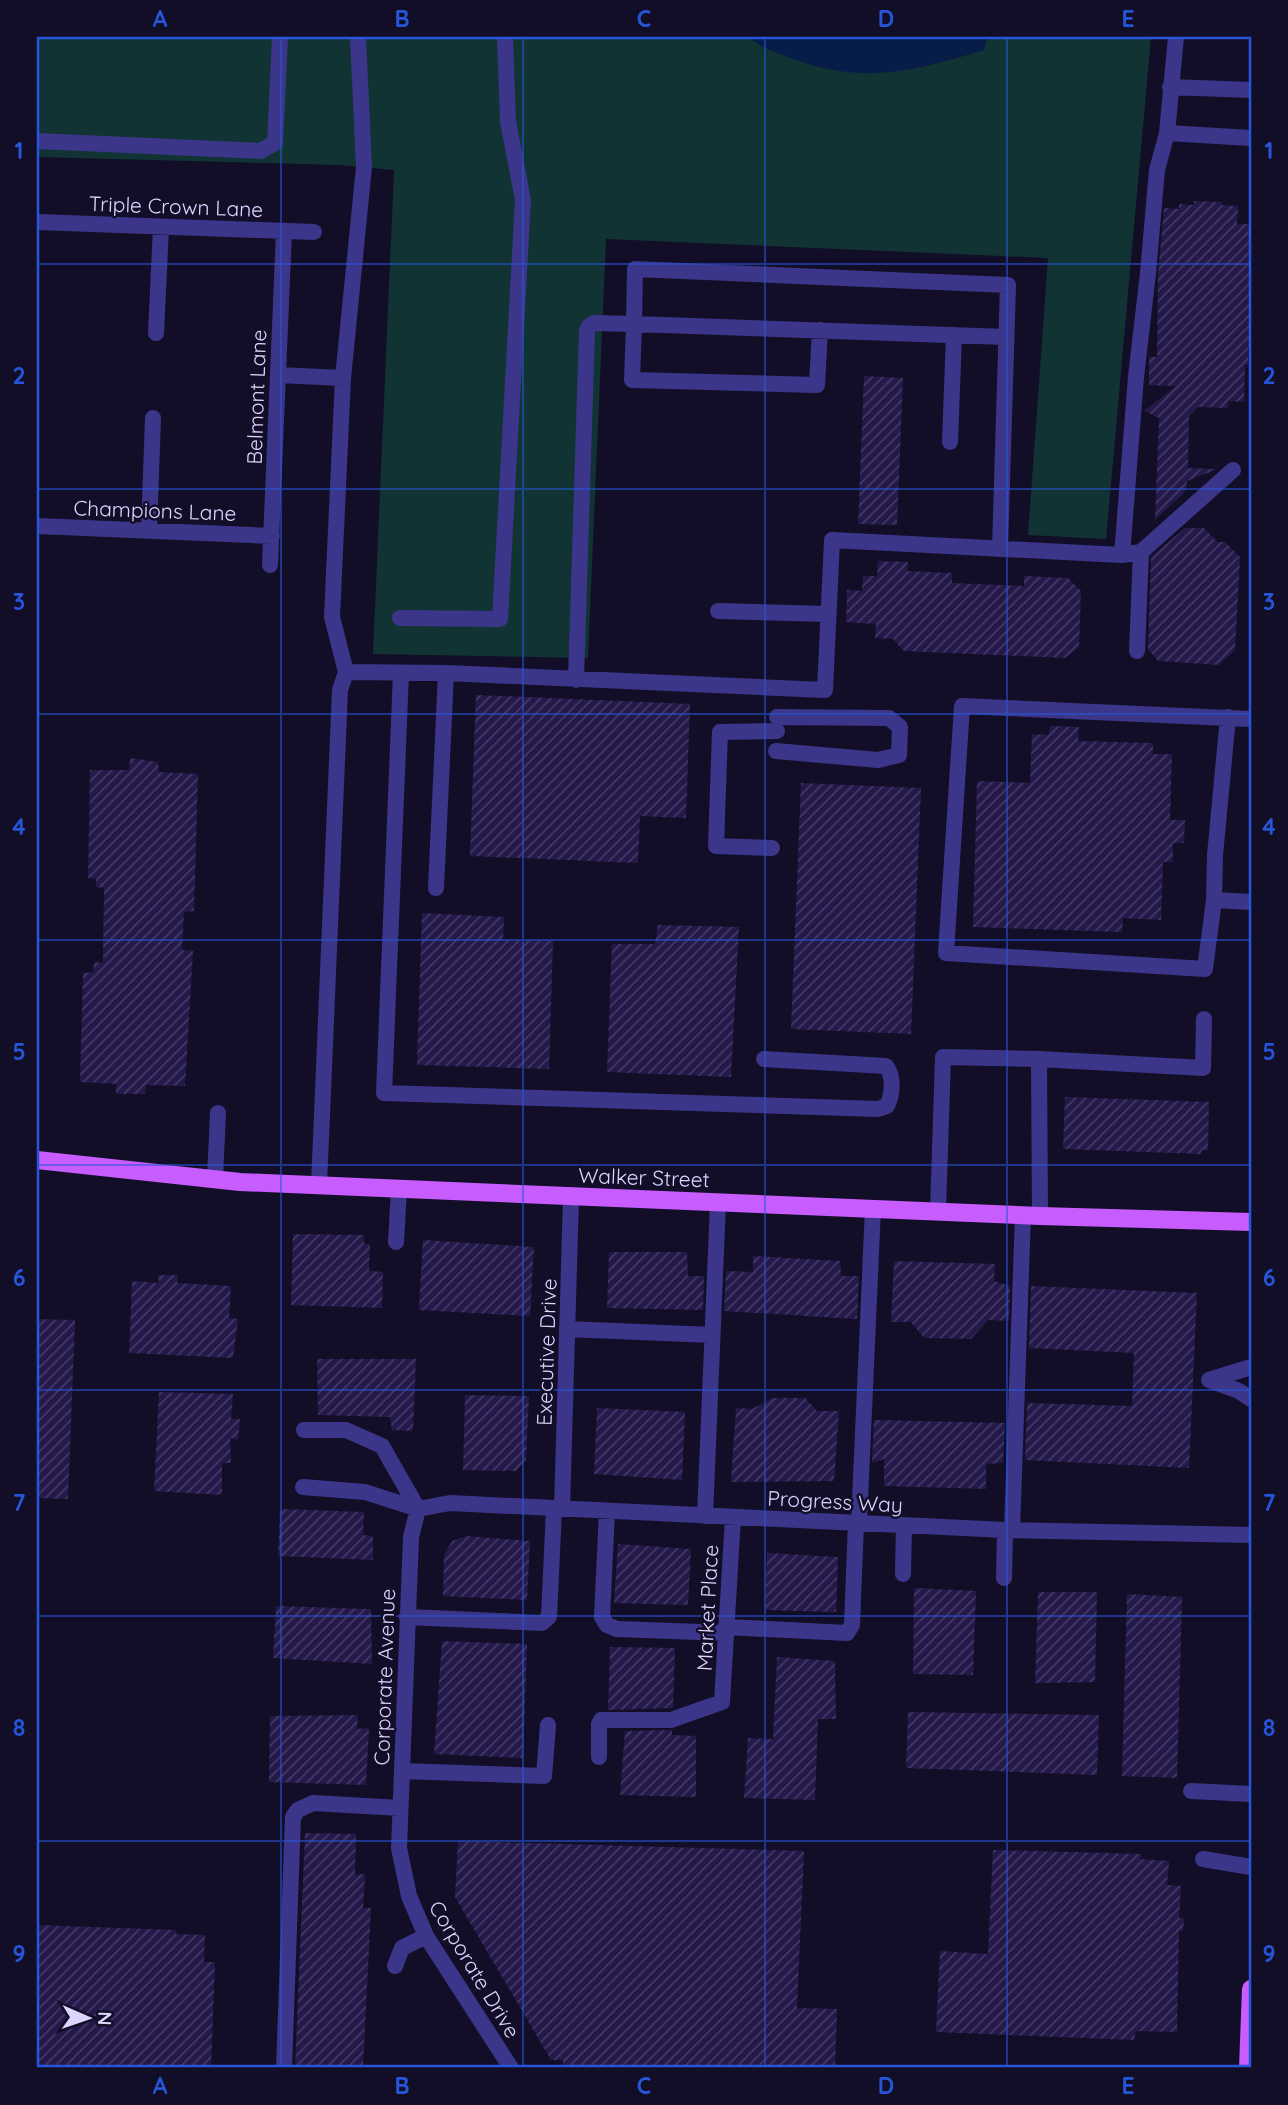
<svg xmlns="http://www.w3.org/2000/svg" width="1288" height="2105" font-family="Quicksand,sans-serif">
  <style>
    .grass { fill: #133 }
    .water { fill: #071d48 }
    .building { fill: url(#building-hatch) }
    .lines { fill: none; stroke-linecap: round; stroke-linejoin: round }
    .minor { stroke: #3c368a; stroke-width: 16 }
    .major { stroke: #c75cff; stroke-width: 18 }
    .grid { fill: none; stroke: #2655da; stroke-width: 2; stroke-opacity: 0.55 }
    .labels { text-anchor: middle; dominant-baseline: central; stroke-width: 5; stroke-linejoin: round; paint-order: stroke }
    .street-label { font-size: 21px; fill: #dbd5ff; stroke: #130e28 }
    .neatline { fill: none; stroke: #2655da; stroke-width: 2.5 }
    .grid-label { font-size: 23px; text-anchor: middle; font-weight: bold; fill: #2655da }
  </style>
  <defs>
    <pattern id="building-hatch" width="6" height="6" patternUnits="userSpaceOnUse" patternTransform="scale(1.75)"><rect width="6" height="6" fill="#24194a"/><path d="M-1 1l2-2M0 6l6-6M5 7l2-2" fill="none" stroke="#433a65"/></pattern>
  </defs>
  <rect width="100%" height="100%" fill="#130e28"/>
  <!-- grass -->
  <path class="grass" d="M37,37H1151L1106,539L1028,535L1048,258L606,239L588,658L373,654L394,170L339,165L37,157Z"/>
  <!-- water -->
  <path class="water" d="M749,37H988L984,50C914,71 864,85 793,59C777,53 762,49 749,37Z"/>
  <!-- building -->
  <path class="building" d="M1194,201L1222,202V205L1238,206L1237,224H1251V347H1248V365H1245L1244,402L1228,401V408L1198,407L1189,416L1188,468L1218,469L1187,481L1186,491L1155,520L1159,418L1144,411L1176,386L1149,385V357H1157L1158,275L1164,208L1179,209V204L1194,205Z
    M864,376L903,378L897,525L858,524Z
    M1185,528H1204L1217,542H1225L1240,557L1235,650L1219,665L1158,661L1148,649L1151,557Z
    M878,561L908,562L907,571L952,573V583L1024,586V576L1068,578L1081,591L1079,647L1065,658L904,651L893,639L875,638L876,624L846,622L847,590L862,591L863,576H877Z
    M476,695L690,704L686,818L640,816L638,863L470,856Z
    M1050,726L1079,727L1078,741L1153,743V754H1172L1170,820H1185L1184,843H1173V862H1163L1161,920L1123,918L1122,932L973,927L977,781L1030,783L1032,734L1049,735Z
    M130,758L158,762L159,772L198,774L194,911L184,912L182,950L193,951L185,1086L146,1085L145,1094H116V1084L80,1082L83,973L93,972L94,962L103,963L104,888L96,887V879L88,878L90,770H129Z
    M801,783L921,788L911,1034L791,1029Z
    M422,913L504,917L503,940L553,941L549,1069L417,1065Z
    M658,925L739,927L731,1077L607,1072L612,944H655Z
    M1065,1097L1209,1102L1208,1150H1202L1201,1154L1063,1149Z
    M293,1234L364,1235V1244H370L369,1271L383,1272L382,1308L291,1305Z
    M423,1240L534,1247L530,1316L419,1310Z
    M609,1252H687L688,1276H704L703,1310L607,1308Z
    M753,1256L840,1261L841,1276H859L857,1319L724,1311L726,1271L753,1272Z
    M894,1261L995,1264L994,1281L1010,1286L1009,1321L988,1320L971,1339L924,1338L911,1322H891Z
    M158,1275H178L177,1283L231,1286L229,1318L238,1319L233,1358L129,1353L132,1281L159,1283Z
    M1031,1286L1197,1293L1189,1468L1025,1460L1027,1403L1132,1406L1134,1353L1029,1348Z
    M37,1319L75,1320L68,1499L37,1498Z
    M317,1359H416L413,1431L392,1430L390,1417L318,1415Z
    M159,1392L233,1394L231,1419H240L238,1440L230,1438L231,1463H222V1495L154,1491Z
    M465,1395L529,1396L526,1460L516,1471L463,1470Z
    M772,1398H805L817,1411H839L834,1481L731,1482L736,1408L752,1409Z
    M597,1408L685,1412L682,1480L594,1474Z
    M874,1420L1005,1423L1003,1463L986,1464V1489L884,1486V1459L872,1463Z
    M280,1509L364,1512L363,1535L373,1536V1560L278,1556Z
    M467,1536L530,1541L527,1600L443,1596L444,1555L452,1541Z
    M618,1544L691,1549L688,1605L614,1603Z
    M767,1553L838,1557L836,1612L765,1610Z
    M914,1588L976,1591L973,1675L913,1674Z
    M1038,1592H1097L1095,1682L1035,1683Z
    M1127,1594L1182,1597L1177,1778L1122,1776Z
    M276,1606L371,1609L372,1664L273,1658Z
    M442,1641L527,1644L523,1758L434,1754Z
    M610,1647L675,1648L673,1708L608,1710Z
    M777,1657L835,1661L836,1719H818L815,1800L744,1798L748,1738L773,1739Z
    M908,1712L1099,1715L1097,1775L906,1768Z
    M358,1715L357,1729L369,1728L366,1785L269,1782L270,1716Z
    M672,1730V1735L696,1736V1797L620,1795L625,1731Z
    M305,1833L356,1834L355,1875L365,1874L363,1908H371L363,2068H295Z
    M458,1841L804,1851L797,2008L837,2009L835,2068H563V2060H551L455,1897Z
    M993,1850L1141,1854L1140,1859L1169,1861L1167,1885L1181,1886L1179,1918H1184L1183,1931H1179L1177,2032L1136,2031L1134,2040L936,2032L940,1951L988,1954Z
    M37,1925L176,1930V1934L205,1935L204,1962H215L211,2068H37Z"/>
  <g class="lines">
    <!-- minor -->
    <path class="minor" d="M1170,87L1251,90
      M1167,133L1176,37
      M37,141L260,151L275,143L280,37
      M37,222L314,232
      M820,330L817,385L632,380L634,324L1006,337
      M156,333L161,227
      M278,375L343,378
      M950,442L954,335
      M37,526L272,536
      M149,531L153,418
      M1122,555L1141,552L1233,470
      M270,565L284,231
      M718,611L828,614
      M400,618L500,619L523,200L508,121L505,37
      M1137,651L1141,552
      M346,672L446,673L825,690L832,540L1122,555L1136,377L1148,273L1157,170L1167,133L1251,138
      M401,673L384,1093L878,1109L887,1106C893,1093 894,1077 886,1066L764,1059
      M576,680L587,331L589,326L594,323L634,324L635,269L1008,285L1000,549
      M1251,719L962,706L946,953L1205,969L1214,900L1251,902
      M776,751L878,760L899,755L900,727L889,718L777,717
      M772,848L716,846L720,732L777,731
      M436,888L446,673
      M1214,900L1215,855L1228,717
      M215,1179L218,1113
      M319,1185L340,690L346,672L332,617L343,378L364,167L358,37
      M938,1211L943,1057L1039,1059
      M1040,1216L1039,1059L1203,1068L1204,1019
      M396,1242L399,1189
      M567,1329L712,1335
      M1209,1380L1239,1391L1251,1399
      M1209,1380L1251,1367
      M304,1430H346L382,1446L418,1509
      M303,1487L365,1492L418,1509L450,1503L1005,1530L1251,1535
      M418,1509L411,1537L399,1848L409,1896L426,1936L511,2068
      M562,1509L571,1197
      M607,1511L602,1617L607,1625L617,1629L726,1633
      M705,1516L718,1202
      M859,1523L873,1208
      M1012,1530L1023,1215
      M903,1574L904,1525
      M1004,1578L1005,1530
      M407,1617L542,1623L549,1617L554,1509
      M726,1627L847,1633L852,1625L856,1523
      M599,1757V1724L601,1720H671L722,1702L733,1517
      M402,1771L544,1776L548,1725
      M1191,1791L1251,1794
      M1203,1859L1251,1867
      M395,1966L402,1948L426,1936
      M284,2068L293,1817L298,1810L313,1803L400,1808"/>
    <!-- major -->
    <path class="major" d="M37,1160L240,1182L1040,1216L1251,1222
      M1248,2068L1251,1989"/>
  </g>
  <!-- grid -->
  <path class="grid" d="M281,37V2068M523,37V2068M765,37V2068M1007,37V2068M37,264H1251M37,489H1251M37,714H1251M37,940H1251M37,1165H1251M37,1390H1251M37,1616H1251M37,1841H1251"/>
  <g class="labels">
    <!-- street labels -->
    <g class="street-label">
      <text transform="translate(176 206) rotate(2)">Triple Crown Lane</text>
      <text transform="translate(256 397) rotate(-88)">Belmont Lane</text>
      <text transform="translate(155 510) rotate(2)">Champions Lane</text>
      <text transform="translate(644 1177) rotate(2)">Walker Street</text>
      <text transform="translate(546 1352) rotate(-88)">Executive Drive</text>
      <text transform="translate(835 1501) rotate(3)">Progress Way</text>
      <text transform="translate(707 1608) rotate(-87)">Market Place</text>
      <text transform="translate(384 1677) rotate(-88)">Corporate Avenue</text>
      <text transform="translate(475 1969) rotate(59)">Corporate Drive</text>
    </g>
  </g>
  <!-- border -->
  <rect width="1288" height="2105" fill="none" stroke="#130e28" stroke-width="77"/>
  <!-- north arrow -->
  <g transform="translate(88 2018) rotate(92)" stroke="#130e28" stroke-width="5" paint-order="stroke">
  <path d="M0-5L12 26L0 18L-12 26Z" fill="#dbd5ff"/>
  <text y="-10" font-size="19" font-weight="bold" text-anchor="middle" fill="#dbd5ff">N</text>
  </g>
  <rect x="38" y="38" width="1212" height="2028" class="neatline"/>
  <g class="grid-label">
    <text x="160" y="27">A</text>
    <text x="402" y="27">B</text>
    <text x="644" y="27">C</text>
    <text x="886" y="27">D</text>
    <text x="1128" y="27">E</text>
    <text x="19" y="159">1</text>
    <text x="1269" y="159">1</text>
    <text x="19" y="384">2</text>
    <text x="1269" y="384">2</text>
    <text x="19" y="610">3</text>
    <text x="1269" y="610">3</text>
    <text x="19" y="835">4</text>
    <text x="1269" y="835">4</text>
    <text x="19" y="1060">5</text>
    <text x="1269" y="1060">5</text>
    <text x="19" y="1286">6</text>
    <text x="1269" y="1286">6</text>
    <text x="19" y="1511">7</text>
    <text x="1269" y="1511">7</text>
    <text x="19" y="1736">8</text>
    <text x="1269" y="1736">8</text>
    <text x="19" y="1962">9</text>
    <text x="1269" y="1962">9</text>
    <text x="160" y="2094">A</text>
    <text x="402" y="2094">B</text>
    <text x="644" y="2094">C</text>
    <text x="886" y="2094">D</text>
    <text x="1128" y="2094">E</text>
  </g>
</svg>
